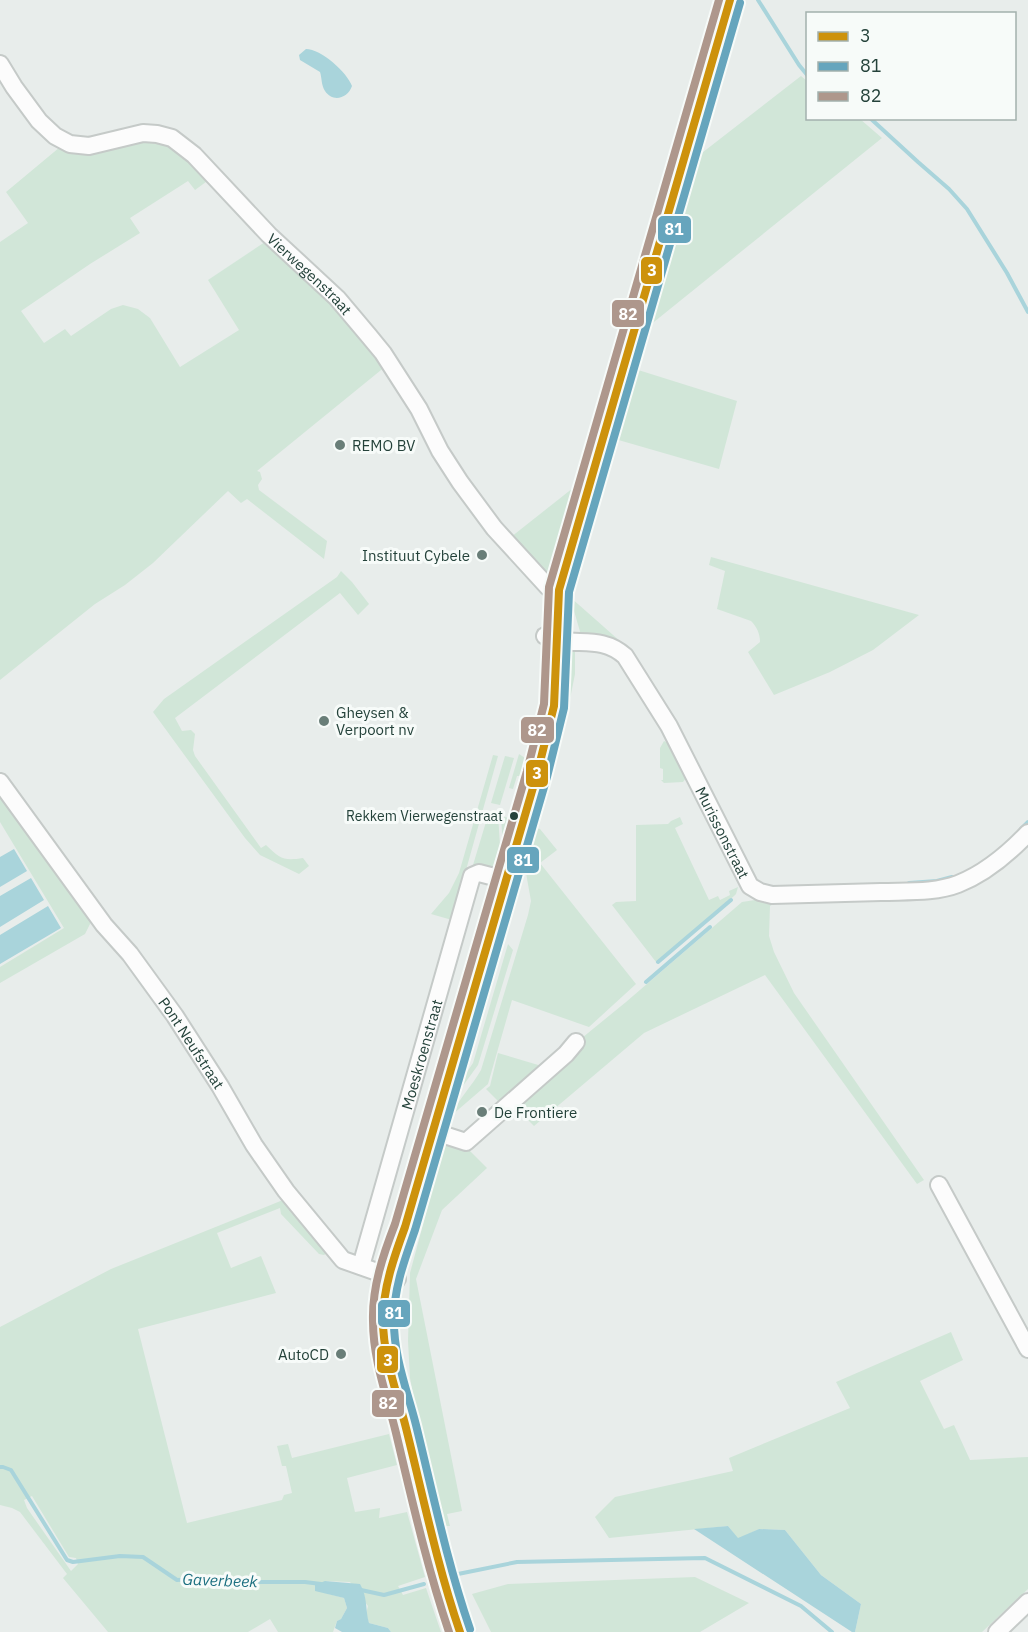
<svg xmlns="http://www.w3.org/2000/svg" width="1028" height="1632" font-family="'IBM Plex Sans',sans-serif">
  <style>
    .green { fill: #d1e6d8; fill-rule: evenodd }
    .water { fill: #a9d4db }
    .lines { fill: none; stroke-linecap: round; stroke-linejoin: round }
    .stream { stroke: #a9d4db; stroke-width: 4 }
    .minor-casing { stroke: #c5cac8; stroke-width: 20 }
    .major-casing { stroke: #c3ccc9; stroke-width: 24 }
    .minor { stroke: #fcfcfc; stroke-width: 16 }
    .major { stroke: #cfd7d5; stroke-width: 21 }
    .bus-1-casing { stroke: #f7fbf9; stroke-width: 12 }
    .bus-2-casing { stroke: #f7fbf9; stroke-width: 12 }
    .bus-3-casing { stroke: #f7fbf9; stroke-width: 12 }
    .bus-1 { stroke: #cd920c; stroke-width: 8 }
    .bus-2 { stroke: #66a5bd; stroke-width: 8 }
    .bus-3 { stroke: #ae978c; stroke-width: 8 }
    .poi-dot { fill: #697e78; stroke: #f7fbf9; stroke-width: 2 }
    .bus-dot { fill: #24423a; stroke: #f7fbf9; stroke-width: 2 }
    .labels { text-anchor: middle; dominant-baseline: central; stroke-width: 6; stroke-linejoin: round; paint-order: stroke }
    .bus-label { font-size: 14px; fill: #24423a; stroke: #f7fbf9; text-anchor: end }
    .street-label { font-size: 15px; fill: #24423a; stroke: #f7fbf9 }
    .poi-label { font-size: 15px; fill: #24423a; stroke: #f7fbf9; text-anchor: start }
    .water-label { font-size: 16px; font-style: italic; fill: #1c6f80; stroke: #f7fbf9 }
    .line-badge { stroke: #f7fbf9; stroke-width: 2 }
    .badge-label { font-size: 16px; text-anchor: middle; font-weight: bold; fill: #fff }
  </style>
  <rect width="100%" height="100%" fill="#e8edeb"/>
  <!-- green -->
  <path class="green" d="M801,76L807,81L808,118L860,119L882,138L644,330L698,156Z
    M135,139L165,141L210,179L195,190L188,181L130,218L140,233L90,264L21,311L44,343L65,329L71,336L111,309L123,305L138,309L150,318L180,367L239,330L208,280L268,240L330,299L386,366L257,471L260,472L262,479L258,485L259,490L327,541L324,559L247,499L241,503L228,491L153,563L125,585L95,604L0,680V242L28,223L6,192L60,147Z
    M635,369L737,401L719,469L615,439Z
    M573,488L549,571L544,573L511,537Z
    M711,557L919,615L873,650L830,672L774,695L748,652L760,642C760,634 757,627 751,621L717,609L725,571L709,565Z
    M341,571L352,582L369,604L358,615L340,593L175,718L182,731L191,730L195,734L193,750L195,756L261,848L266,845C280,859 284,861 303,858L309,866L299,874L260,855L245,838L153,712L164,699L337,577Z
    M570,597L621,642L616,643L581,635Z
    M575,648V674L571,694L535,817L561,660L568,650Z
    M664,741L668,743L686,778L683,782L664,783L661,780H663V769L660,768V748Z
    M519,754L525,758L531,769L528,774L521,776H517L513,789L509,788Z
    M493,755L498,756L452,920L431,914L449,893L459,873Z
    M505,756L514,758L500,805L491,803Z
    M0,794L91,922L85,934L0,983V967L64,928L0,822Z
    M489,812L498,815L500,845L492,869L473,865Z
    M501,816L509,818L514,827L501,868L496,869L503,847Z
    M680,817L683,824L675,828L709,900L718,896L720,900L730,895L729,891L738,887L736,894L734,896L656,962L612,905L616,902L636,901V825L668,824L671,821Z
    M536,828L540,829L557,850L540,863L636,984L589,1027L512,1000L488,1084L452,1115C459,1098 472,1086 481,1070L528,915L531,901L526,873L527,861Z
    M755,900L773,904L770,906L769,936L774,952L794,993L924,1180L917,1184L765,975L644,1033L534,1126L512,1104L577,1042L626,1002L742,902Z
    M508,944L513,950L478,1065L452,1101V1088L461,1081L473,1063Z
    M498,1053L545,1067L503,1106L486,1089L490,1086Z
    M446,1139L466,1147L487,1168L442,1210L416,1279L462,1511L447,1514L450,1526H444L418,1419L410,1378L408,1341L410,1273Z
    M283,1200L329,1252L324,1255L319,1254L281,1214L280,1208L217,1233L231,1268L261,1256L276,1293L138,1329L187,1523L282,1500L284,1495L292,1493L286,1466H282L277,1446L288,1444L292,1458L389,1434L397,1465L347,1478L355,1512L380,1508L379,1518L407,1512L425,1577L398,1586L403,1595L426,1588L441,1632H391L388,1628L369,1623L366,1614L368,1606L350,1582L325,1581L329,1594L344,1598L347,1608L341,1619L337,1621L333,1632H278L270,1619L248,1632H108L63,1578L67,1574L20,1512L12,1508L0,1505V1327L111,1269ZM32,1496L69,1557L76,1558L78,1564L71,1571L27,1508L24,1500Z
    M951,1332L963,1360L920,1381L944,1429L954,1425L970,1460L1028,1457V1589L982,1632H855L861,1604L821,1575L785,1530L759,1529L738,1539L728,1526L609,1538L595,1517L615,1497L733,1471L729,1458L850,1408L836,1382Z
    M695,1577L749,1603L700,1632H491L472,1594L508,1584Z"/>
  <!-- water -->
  <path class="water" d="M306,49C321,49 347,72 352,86C348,98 333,103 325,91C321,85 322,78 320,72L300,60L299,55Z
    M14,849L27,871L0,887V857Z
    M31,878L44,900L0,927V896Z
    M48,906L61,928L0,964V935Z
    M728,1526L738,1538L759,1529L785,1530L821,1575L861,1604L855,1632H852L694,1529Z
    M325,1581L360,1584C368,1598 365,1609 369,1623L388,1628L391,1632H342L335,1628L337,1621L341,1619L347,1608L344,1598L315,1591V1585Z"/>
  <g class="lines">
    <!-- stream -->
    <path class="stream" d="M758,0L799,65L808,76
      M870,118L918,162L949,189L967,209L1007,273L1028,312
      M1021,829L1028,822
      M909,883L937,881L952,877
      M658,962L731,900
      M646,982L710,927
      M0,1467H3L11,1470L67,1560L73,1562L120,1556L143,1557L177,1580L213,1578L257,1582H305L321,1584
      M458,1574L517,1562L705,1558L801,1606L832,1632
      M361,1590L384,1595L424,1584"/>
    <defs>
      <g id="minor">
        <path id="s1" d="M0,64L14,87L39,121L55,136L70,144L89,146L143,133L157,134L172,138L194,155L269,235L337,298L369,336L383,353L419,409L440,451L460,482L494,528L548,587L559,590"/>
        <path id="s2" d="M545,636C573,649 599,633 625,656L669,726L750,886L760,892L772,895C808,894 845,893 881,892C907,891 935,893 958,884C986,873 1008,854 1028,833"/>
        <path id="s3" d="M0,782L104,925L130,954L175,1016L220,1086L254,1145L286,1191L343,1260L397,1279"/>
        <path d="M432,1131L466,1142L566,1054L576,1042"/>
        <path d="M939,1185L1028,1349"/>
        <path id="s4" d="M361,1266L472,876L479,873L506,880"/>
        <path d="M997,1632L1028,1602"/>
      </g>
      <path id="major" d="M555,602L730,0
        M460,1632C436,1566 422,1496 406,1428C397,1392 383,1357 383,1321C383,1285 393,1260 405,1227L537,774L554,706L559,590"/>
    </defs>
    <!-- minor casing -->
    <use href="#minor" class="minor-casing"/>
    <!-- major casing -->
    <use href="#major" class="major-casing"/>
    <!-- minor -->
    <use href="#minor" class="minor"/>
    <!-- major -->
    <use href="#major" class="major"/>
    <defs>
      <path id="bus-1" d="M460,1632C437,1565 423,1496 406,1428C397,1392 383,1357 383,1320C383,1288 394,1257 405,1227L537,774L554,706L559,590L730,0"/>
      <path id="bus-2" d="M470,1629C447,1562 433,1494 416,1425C407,1390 393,1355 394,1318C394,1287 405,1259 415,1230L547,777L564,708L569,592L740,3"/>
      <path id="bus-3" d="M449,1632C427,1567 412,1500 396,1433C387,1396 373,1360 373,1321C372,1287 383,1255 395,1224L527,771L544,704L549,587L719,0"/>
    </defs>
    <!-- bus-1 casing -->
    <use href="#bus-1" class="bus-1-casing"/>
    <!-- bus-2 casing -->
    <use href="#bus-2" class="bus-2-casing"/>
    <!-- bus-3 casing -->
    <use href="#bus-3" class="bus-3-casing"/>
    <!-- bus-1 -->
    <use href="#bus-1" class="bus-1"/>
    <!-- bus-2 -->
    <use href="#bus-2" class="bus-2"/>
    <!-- bus-3 -->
    <use href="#bus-3" class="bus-3"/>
  </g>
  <!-- markers -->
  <g class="poi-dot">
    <circle cx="340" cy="445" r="6"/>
    <circle cx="482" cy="555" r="6"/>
    <circle cx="324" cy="721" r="6"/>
    <circle cx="482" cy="1112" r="6"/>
    <circle cx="341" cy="1354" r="6"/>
  </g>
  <circle class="bus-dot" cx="514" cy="816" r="5"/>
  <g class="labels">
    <!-- bus labels -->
    <g class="bus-label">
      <text x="503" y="816">Rekkem Vierwegenstraat</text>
    </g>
    <!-- street labels -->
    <g class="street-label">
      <text stroke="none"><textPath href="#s1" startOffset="406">Vierwegenstraat</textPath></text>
      <text stroke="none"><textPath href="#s2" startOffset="286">Murissonstraat</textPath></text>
      <text stroke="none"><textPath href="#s3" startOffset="324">Pont Neufstraat</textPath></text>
      <text stroke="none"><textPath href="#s4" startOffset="220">Moeskroenstraat</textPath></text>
    </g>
    <!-- poi labels -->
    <g class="poi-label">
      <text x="352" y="445">REMO BV</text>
      <text x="470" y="555" text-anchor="end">Instituut Cybele</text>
      <text x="336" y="712">Gheysen &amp;<tspan x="336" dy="17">Verpoort nv</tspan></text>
      <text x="494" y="1112">De Frontiere</text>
      <text x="329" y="1354" text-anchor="end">AutoCD</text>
    </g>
    <!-- water labels -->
    <g class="water-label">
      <text transform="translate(220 1580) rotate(2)">Gaverbeek</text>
    </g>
  </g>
  <g class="line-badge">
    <rect x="657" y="215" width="35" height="29" rx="6" fill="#66a5bd"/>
    <rect x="640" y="256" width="23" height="29" rx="6" fill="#cd920c"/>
    <rect x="611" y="299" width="34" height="29" rx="6" fill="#ae978c"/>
    <rect x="520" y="716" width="35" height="28" rx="6" fill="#ae978c"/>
    <rect x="525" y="759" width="24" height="29" rx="6" fill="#cd920c"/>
    <rect x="506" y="846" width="34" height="28" rx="6" fill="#66a5bd"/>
    <rect x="377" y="1299" width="34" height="29" rx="6" fill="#66a5bd"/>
    <rect x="376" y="1345" width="23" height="29" rx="6" fill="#cd920c"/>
    <rect x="371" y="1389" width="34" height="29" rx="6" fill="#ae978c"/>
  </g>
  <g class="badge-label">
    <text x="674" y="235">81</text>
    <text x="652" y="276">3</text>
    <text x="628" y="320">82</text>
    <text x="537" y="736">82</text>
    <text x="537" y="779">3</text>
    <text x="523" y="866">81</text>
    <text x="394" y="1319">81</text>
    <text x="388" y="1366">3</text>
    <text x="388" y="1409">82</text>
  </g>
  <!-- legend -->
  <rect x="806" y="12" width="210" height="108" fill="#f7fbf9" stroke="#a3b1ad" stroke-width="1.5"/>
  <rect x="818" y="32" width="30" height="9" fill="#cd920c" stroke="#a3b1ad" stroke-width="1.5"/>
  <text x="860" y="42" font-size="18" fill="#24423a">3</text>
  <rect x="818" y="62" width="30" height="9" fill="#66a5bd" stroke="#a3b1ad" stroke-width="1.5"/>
  <text x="860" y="72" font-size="18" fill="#24423a">81</text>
  <rect x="818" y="92" width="30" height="9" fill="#ae978c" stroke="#a3b1ad" stroke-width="1.5"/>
  <text x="860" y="102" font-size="18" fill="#24423a">82</text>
</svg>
